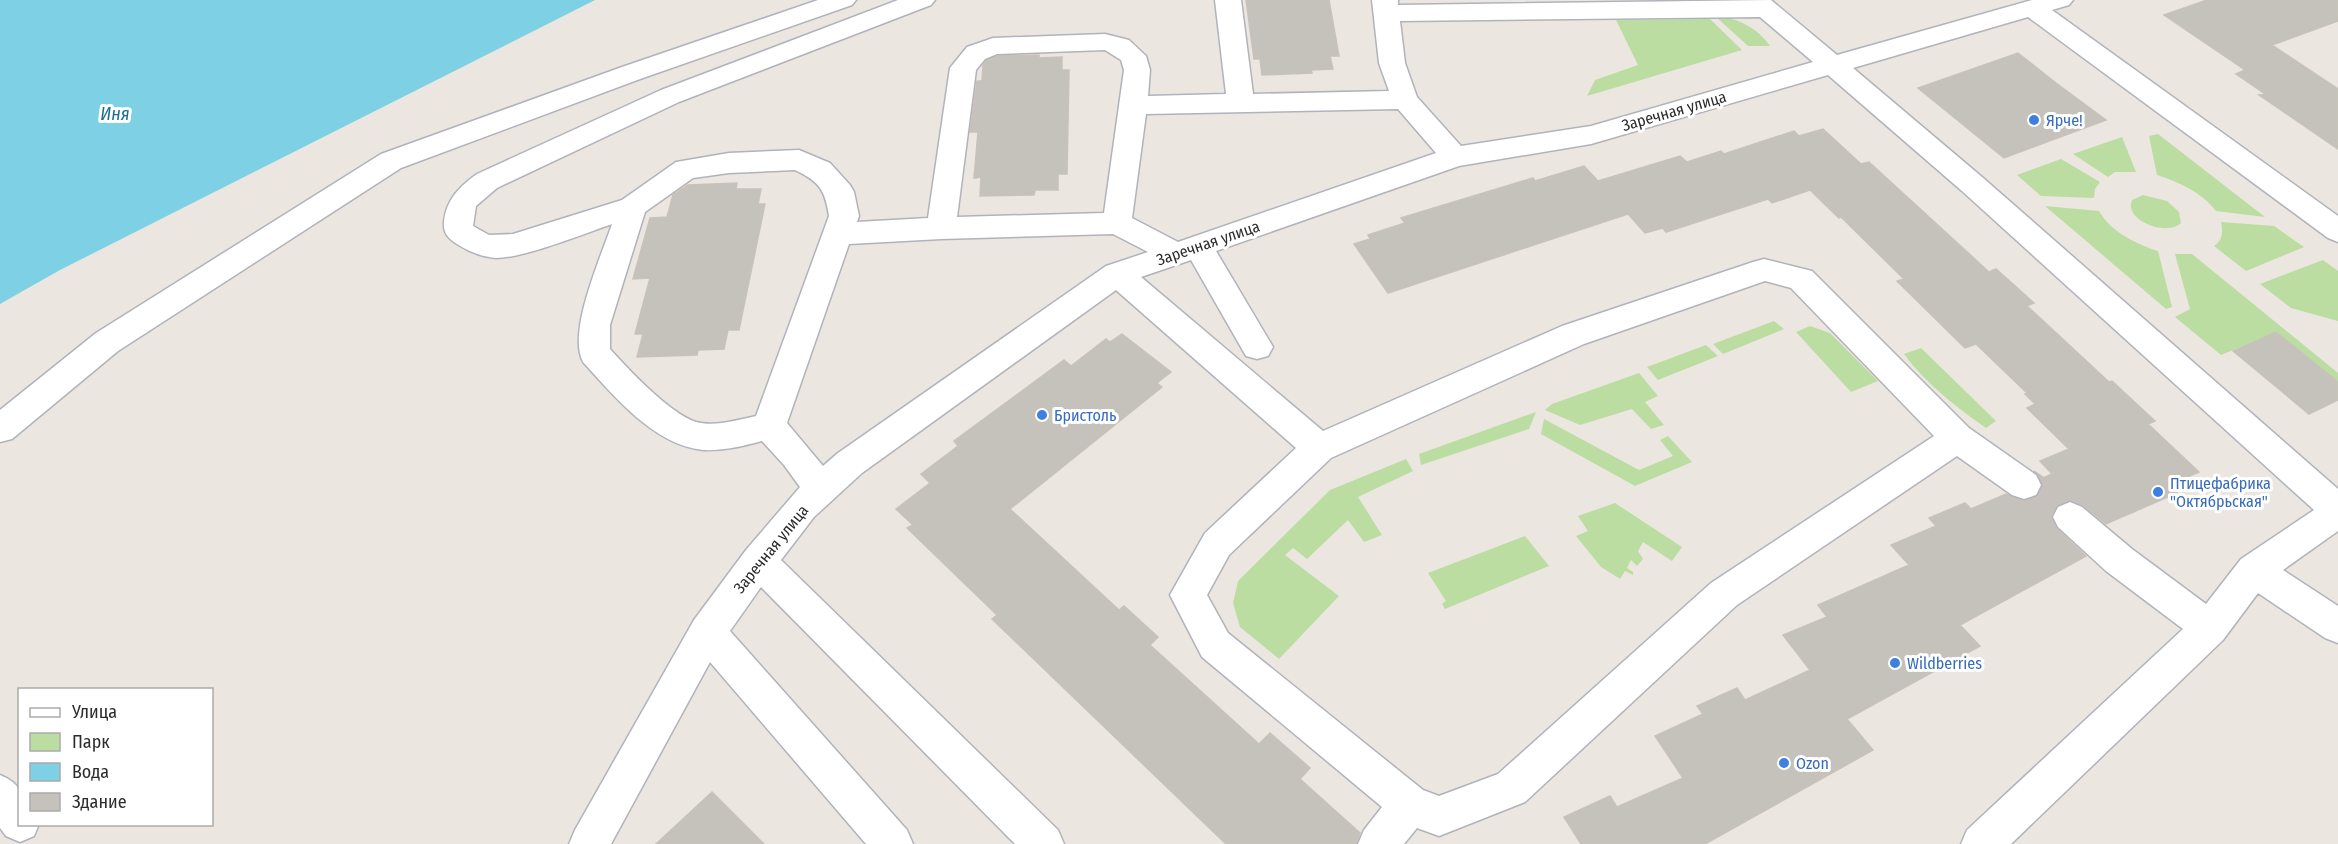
<svg xmlns="http://www.w3.org/2000/svg" width="2338" height="844" font-family="'Fira Sans Condensed',sans-serif">
  <style>
    .green { fill: #bbdda2 }
    .water { fill: #7ed0e4 }
    .building { fill: #c5c1bb; stroke: #c8c2ba; stroke-width: 1.5 }
    .lines { fill: none; stroke-linecap: round; stroke-linejoin: round }
    .minor-tunnel { stroke: #c6c1bc; stroke-width: 36; stroke-dasharray: 36 18; stroke-linecap: butt }
    .minor-casing { stroke: #b0b3bb; stroke-width: 3 }
    .minor { fill: #fff; fill-rule: evenodd }
    .shop-dot { fill: #3f7fe0; stroke: #fff; stroke-width: 2 }
    .labels { text-anchor: middle; dominant-baseline: central; stroke-width: 6; stroke-linejoin: round; paint-order: stroke }
    .street-label { font-size: 16px; fill: #2c2c2c; stroke: #fff }
    .shop-label { font-size: 16px; fill: #366cbe; stroke: #fff; text-anchor: start }
    .water-label { font-size: 18px; font-style: italic; fill: #1a7192; stroke: #fff }
  </style>
  <rect width="100%" height="100%" fill="#ece6e0"/>
  <!-- green -->
  <path class="green" d="M1715,16C1736,17 1758,28 1770,46H1748Z
    M1710,19L1742,50L1587,96L1595,80L1638,65L1616,20Z
    M2158,134L2265,217L2216,211C2201,192 2179,182 2157,175L2149,136Z
    M2122,137L2136,172H2115L2108,177L2073,154Z
    M2061,159L2100,182L2095,189L2094,198L2041,196L2017,175Z
    M2143,195L2167,201L2179,212L2181,223C2167,237 2123,220 2132,200Z
    M2045,206L2099,211C2111,232 2136,244 2158,251L2172,307L2166,309Z
    M2221,222L2274,226L2304,247L2246,271L2214,246C2223,240 2223,232 2221,222Z
    M2175,254H2192L2338,373V382L2276,332L2221,355L2175,317L2190,309Z
    M2323,260L2338,271V321L2291,308L2260,284Z
    M1774,321L1784,329L1723,354L1713,344Z
    M1810,326L1830,333L1878,381L1851,392L1796,332Z
    M1706,345L1718,356L1658,380L1647,367Z
    M1921,348L1996,421L1986,428C1956,407 1925,383 1904,354Z
    M1639,373L1658,396L1645,402L1664,425L1651,429L1632,409L1580,425L1545,410L1552,404Z
    M1536,412L1529,429L1421,465L1419,454Z
    M1544,419L1639,470L1673,456L1660,440L1668,436L1692,462L1635,486L1541,434Z
    M1406,459L1413,471L1358,497L1382,535L1364,542L1348,520L1307,559L1293,548L1285,555L1339,596L1279,659L1240,627L1233,603L1238,581L1330,490Z
    M1615,503L1682,547L1672,561L1643,542L1638,551L1643,559L1637,566L1631,560L1627,568L1633,572V575L1625,571L1620,579L1601,567L1576,536L1588,531L1578,516Z
    M1525,536L1549,566L1445,609L1442,604L1446,601L1428,573Z"/>
  <!-- water -->
  <path class="water" d="M0,0H595L60,270L0,304Z"/>
  <!-- building -->
  <path class="building" d="M1246,0H1329L1339,56H1330L1333,69L1311,70L1312,73L1262,75L1260,59H1254Z
    M2207,0H2338V21L2272,45L2338,89V149L2259,95L2265,94L2236,74L2245,70L2164,15Z
    M2018,53L2056,83L2106,120L2004,158L1918,88Z
    M1039,55V58L1062,57V70H1069L1067,174H1058V190H1035L1034,195L980,196L981,177L974,178L978,132H970L977,81H982L983,65L986,61L997,56Z
    M1823,129L1861,164L1869,162L1989,272L1996,269L2034,303L2027,306L2109,382L2112,381L2155,421L2148,424L2199,472L2169,485L2177,493L2106,524L2083,505L2071,500L2057,505L2051,516L2056,528L2086,556L1960,625L1980,646L1847,719L1873,750L1705,844H1581L1564,817L1610,796L1617,807L1683,778L1655,736L1703,714L1697,706L1737,688L1745,700L1810,670L1783,635L1827,617L1818,605L1909,565L1891,545L1936,526L1929,518L1965,503L1971,509L2006,494L2023,501L2037,497L2043,486L2041,479L2052,474L2040,461L2069,449L2027,408L2035,404L2025,394L2027,393L1976,344L1965,348L1897,281L1904,279L1841,217L1839,218L1810,190L1772,203L1768,199L1666,232L1663,228L1645,233L1628,214L1388,293L1354,244L1370,239L1368,235L1405,223L1401,218L1533,178L1535,181L1584,166L1598,181L1680,156L1687,162L1721,151L1724,154L1794,131L1799,136Z
    M737,183L736,189H761L758,204H765L739,330H728L724,349L698,350L697,355L637,357L643,334H635L650,278L633,279L650,218L667,217L673,195L688,185Z
    M2276,332L2338,382V400L2309,414L2233,351Z
    M1122,334L1171,372L1157,383L1162,387L1010,509L1119,610L1124,606L1158,637L1150,645L1259,744L1270,733L1310,768L1300,779L1360,833L1356,844H1226L992,619L997,615L907,528L913,525L896,509L930,483L921,474L958,446L954,441L1064,360L1071,366L1106,339L1110,342Z
    M712,792L764,844H656Z"/>
  <g class="lines">
    <!-- minor-tunnel -->
    <path class="minor-tunnel" d="M2024,485L2070,517"/>
    <defs>
      <path id="minor" d="M818,0H856L852,5L640,79L401,168L118,351L12,439L0,442V410L96,333L381,154L622,67Z
        M898,0H935L931,5L679,102L497,188L476,206L473,226L489,235L513,234L622,200L676,162L729,153L799,150L830,163L850,185L854,192L859,216L857,222L928,218L950,68L967,47L993,38L1105,34L1129,40L1146,56L1150,70L1148,96L1226,94L1215,0H1241L1253,94L1389,91L1379,63L1372,0H1398V5L1771,0L1837,55L2032,0H2073L2069,5L2052,10L2338,216V242L2328,238L2028,17L1853,68L1982,177L2338,489V531L2283,570L2338,606V643L2325,638L2258,593L2223,640L2011,844H1961L1967,830L2183,629L2106,571L2058,527L2053,517L2058,507L2070,502L2082,507L2132,549L2206,604L2241,559L2314,510L1962,191L1828,75L1591,144L1459,166L1216,251L1273,347L1268,356L1257,359L1246,356L1191,260L1141,277L1323,431L1562,326L1753,262L1764,259L1812,271L1969,428L2036,475L2041,485L2036,495L2024,499L2012,495L1957,456L1737,605L1525,802L1439,836L1417,828L1404,844H1358L1364,830L1382,807L1202,657L1170,595L1205,533L1296,448L1116,290L862,473L814,517L781,560L1058,830L1064,844H1015L761,587L730,631L907,830L913,844H866L710,662L611,844H569L575,830L694,620L746,550L800,487L784,465L762,441C743,446 723,451 703,450C654,445 614,396 583,362C567,332 601,257 612,224C583,234 524,258 496,258C482,257 468,251 457,244C448,238 443,233 444,222C446,200 460,186 477,174L661,90ZM1760,17L1813,62L1591,126L1461,146L1417,97L1405,63L1400,21ZM1105,50L1121,60L1124,70L1104,213L957,217L976,70L985,59L997,54ZM1398,109L1436,153L1178,242L1132,218L1146,114ZM795,170C820,182 825,190 829,216L756,416C738,420 714,427 696,422C669,413 629,370 610,349V325L645,212L693,178L729,173ZM1113,234L1148,252L1106,266L838,453L823,466L787,423L849,244L941,239ZM1765,281L1791,288L1934,436L1711,583L1498,774L1439,796L1423,790L1228,633L1207,595L1229,555L1331,458L1584,344Z
        M0,775C28,787 20,798 20,824H39L34,836L20,842L6,836L0,828Z"/>
    </defs>
    <!-- minor casing -->
    <use href="#minor" class="minor-casing"/>
    <!-- minor -->
    <use href="#minor" class="minor"/>
  </g>
  <!-- markers -->
  <g class="shop-dot">
    <circle cx="2034" cy="120" r="6"/>
    <circle cx="1042" cy="415" r="6"/>
    <circle cx="2158" cy="492" r="6"/>
    <circle cx="1895" cy="663" r="6"/>
    <circle cx="1784" cy="763" r="6"/>
  </g>
  <g class="labels">
    <!-- street labels -->
    <g class="street-label">
      <text transform="translate(1674 111) rotate(-16)">Заречная улица</text>
      <text transform="translate(1208 243) rotate(-19)">Заречная улица</text>
      <text transform="translate(771 549) rotate(-51)">Заречная улица</text>
    </g>
    <!-- shop labels -->
    <g class="shop-label">
      <text x="2046" y="120">Ярче!</text>
      <text x="1054" y="415">Бристоль</text>
      <text x="2170" y="483">Птицефабрика<tspan x="2170" dy="18">"Октябрьская"</tspan></text>
      <text x="1907" y="663">Wildberries</text>
      <text x="1796" y="763">Ozon</text>
    </g>
    <!-- water labels -->
    <g class="water-label">
      <text x="115" y="114">Иня</text>
    </g>
  </g>
  <!-- legend -->
  <rect x="18" y="688" width="195" height="138" fill="#ffffff" stroke="#ababab" stroke-width="1.5"/>
  <rect x="30" y="708" width="30" height="9" fill="#ffffff" stroke="#ababab" stroke-width="1.5"/>
  <text x="72" y="718" font-size="18" fill="#2c2c2c">Улица</text>
  <rect x="30" y="733" width="30" height="18" fill="#bbdda2" stroke="#ababab" stroke-width="1.5"/>
  <text x="72" y="748" font-size="18" fill="#2c2c2c">Парк</text>
  <rect x="30" y="763" width="30" height="18" fill="#7ed0e4" stroke="#ababab" stroke-width="1.5"/>
  <text x="72" y="778" font-size="18" fill="#2c2c2c">Вода</text>
  <rect x="30" y="793" width="30" height="18" fill="#c5c1bb" stroke="#ababab" stroke-width="1.5"/>
  <text x="72" y="808" font-size="18" fill="#2c2c2c">Здание</text>
</svg>
